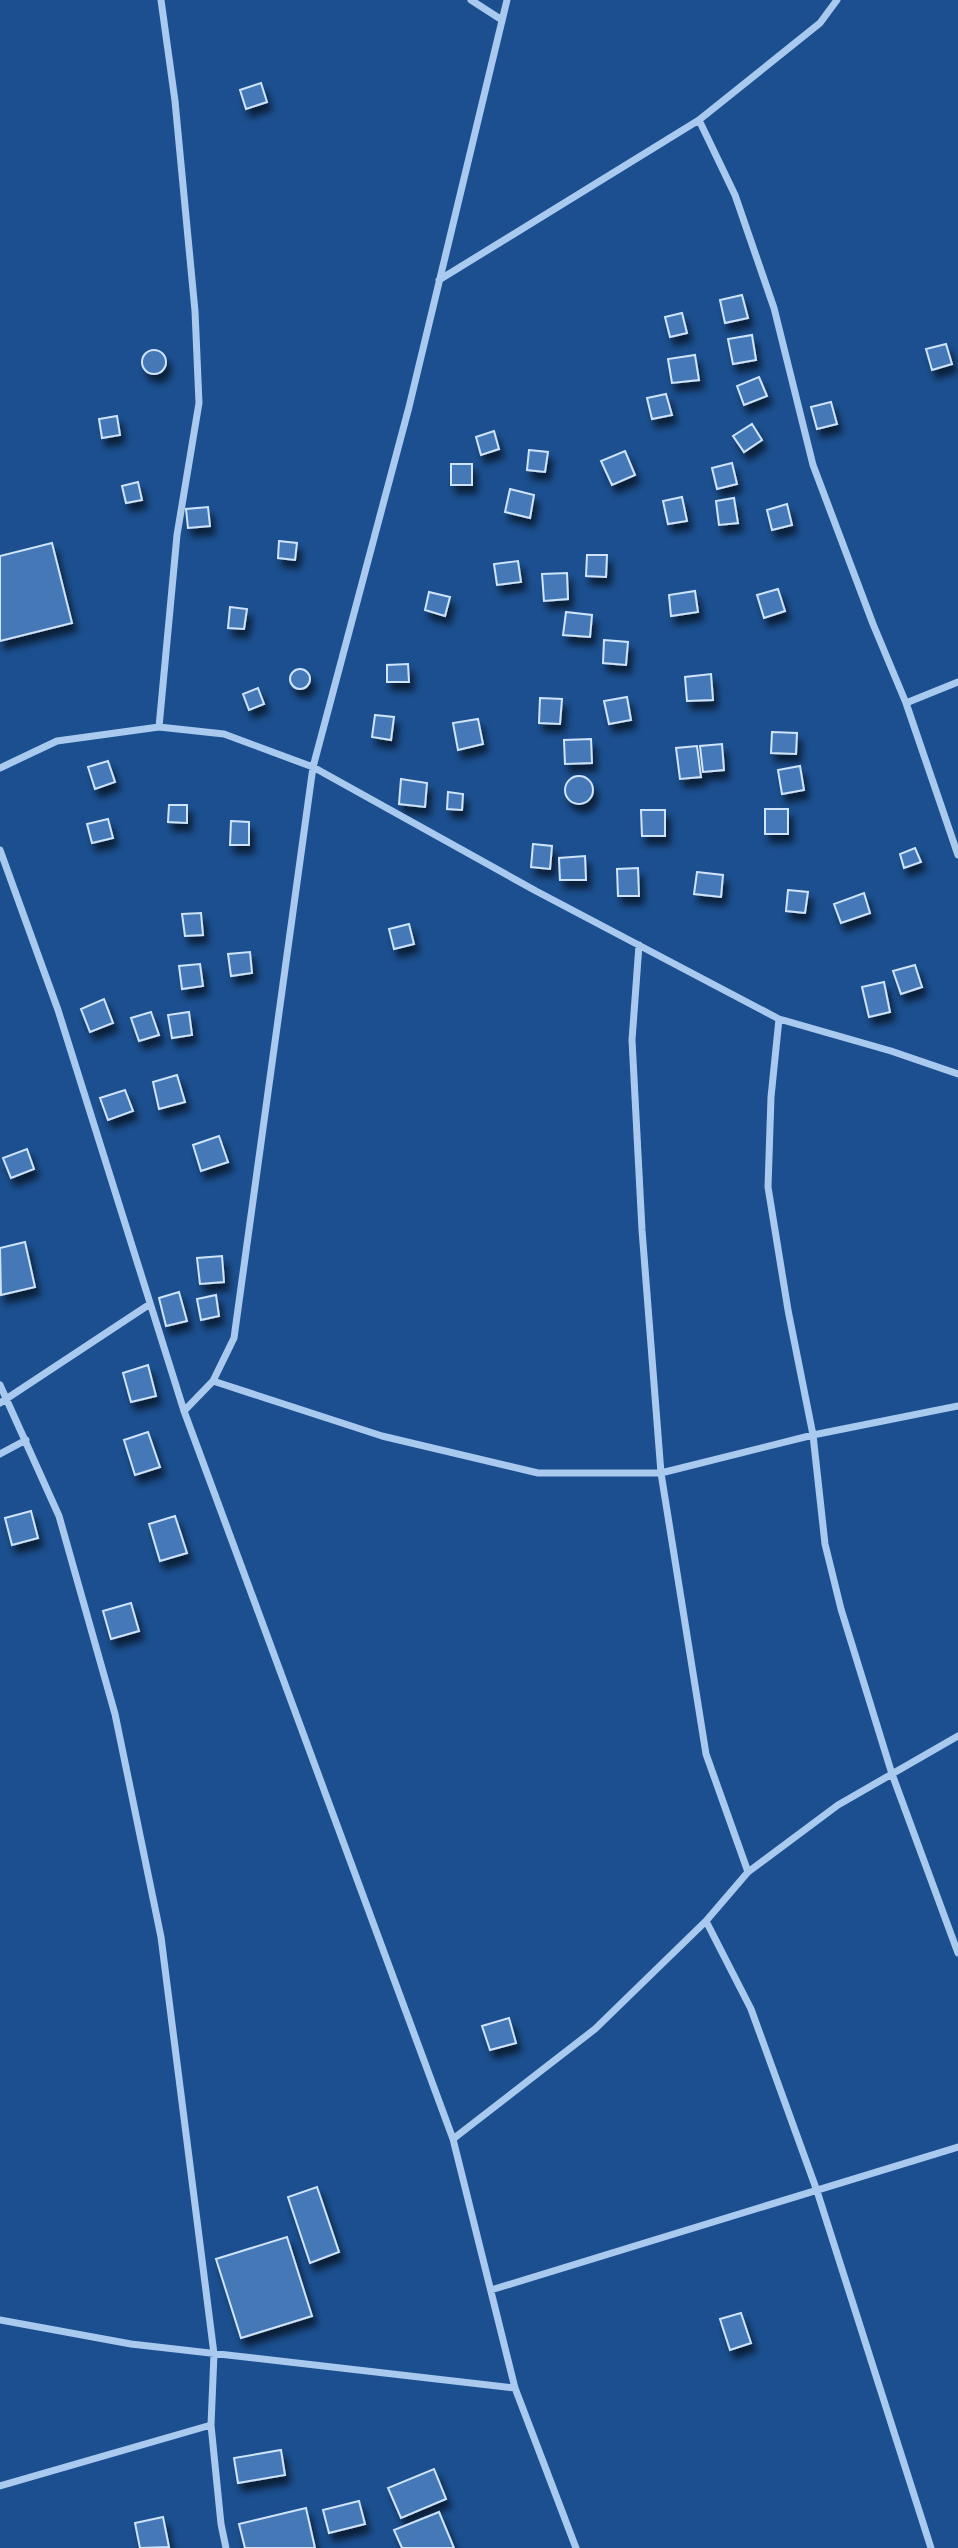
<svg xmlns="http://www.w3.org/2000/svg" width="958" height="2548" font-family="Lato,sans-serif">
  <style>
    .building { fill: #4478b7; stroke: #cfe3fa; stroke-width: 2; filter: url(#shadow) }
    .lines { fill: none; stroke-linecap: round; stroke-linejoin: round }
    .street { stroke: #a9c9ee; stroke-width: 7 }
  </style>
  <defs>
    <filter id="shadow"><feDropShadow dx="4.5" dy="8" stdDeviation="3.5" flood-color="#0009"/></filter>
  </defs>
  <rect width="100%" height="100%" fill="#1b4f8f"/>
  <!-- building -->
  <path class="building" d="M261,83L267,102L246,109L240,90Z
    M742,295L748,318L725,323L720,300Z
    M682,313L687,333L670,337L665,317Z
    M752,335L756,360L733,364L728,339Z
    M946,344L952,364L932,370L926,349Z
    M142 362a12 12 0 1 1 24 0a12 12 0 1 1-24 0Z
    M695,355L699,380L672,383L668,359Z
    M759,377L767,396L744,405L737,386Z
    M666,394L672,415L652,419L647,398Z
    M831,402L837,424L817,429L811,407Z
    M117,416L120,435L102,438L99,419Z
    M752,424L762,440L744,452L733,436Z
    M494,431L499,449L481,455L476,437Z
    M529,450L548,452L545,472L527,470Z
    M625,451L635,475L612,485L601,461Z
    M732,463L737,484L717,489L712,468Z
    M451,464H472V485H451Z
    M138,482L142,500L126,503L122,486Z
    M510,489L534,495L530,518L505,512Z
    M682,497L687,521L668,524L663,501Z
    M734,498L738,523L719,525L716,501Z
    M787,504L792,525L772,530L767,510Z
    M208,507L210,526L188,528L186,509Z
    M279,541L297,543L295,560L278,558Z
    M52,543L72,623L0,641V556Z
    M587,555H607L606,577L586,576Z
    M518,561L521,582L497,585L494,564Z
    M567,573L568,599L544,601L542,574Z
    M778,589L785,611L764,618L757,595Z
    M695,591L698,612L671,616L669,595Z
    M429,592L450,597L445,616L425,610Z
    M230,607L247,609L244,629L228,628Z
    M566,612L592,615L590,637L563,635Z
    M604,640L628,642L626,665L603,663Z
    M408,664L409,682H387V665Z
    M290 679a10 10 0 1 1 20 0a10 10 0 1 1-20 0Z
    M711,674L713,700L687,701L685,677Z
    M258,688L264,704L249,710L243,694Z
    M627,697L631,720L609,724L604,701Z
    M540,698L562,699L560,724L539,723Z
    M375,715L394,717L391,740L372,737Z
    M478,719L483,744L458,750L453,723Z
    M772,732L797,733L796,754L771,753Z
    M591,739L592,763L565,764L564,740Z
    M722,744L724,770L703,772L700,746Z
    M697,746L701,777L680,779L676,748Z
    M108,761L115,782L95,789L88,767Z
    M800,766L804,790L782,794L778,770Z
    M565 790a14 14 0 1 1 28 0a14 14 0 1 1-28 0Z
    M401,779L427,783L425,807L399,804Z
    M448,792L463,794L462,810L447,809Z
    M169,805H187V823L168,822Z
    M765,809H788V834H765Z
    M641,810H665V836H642Z
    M108,819L113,838L92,843L87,824Z
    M231,821L249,822V845H230Z
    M533,844L552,846L550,869L531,867Z
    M915,848L921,862L904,868L900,854Z
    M585,856L586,880H560L559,858Z
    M638,868L639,896H618L617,869Z
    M697,872L723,875L721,897L694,894Z
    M788,890L808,892L805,913L786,911Z
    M864,893L870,913L841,923L834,904Z
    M201,913L203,935L185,936L182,914Z
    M409,924L414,944L394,949L389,929Z
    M250,952L252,973L231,976L228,954Z
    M200,964L203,986L182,989L179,966Z
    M915,965L922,987L901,994L893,971Z
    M884,982L890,1012L869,1017L862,987Z
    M104,999L113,1023L90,1032L81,1009Z
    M151,1012L159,1035L139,1041L131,1018Z
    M189,1012L192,1035L172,1038L168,1015Z
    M177,1075L185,1102L159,1109L153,1082Z
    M125,1090L133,1111L108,1120L100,1098Z
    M219,1136L228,1162L201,1171L193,1145Z
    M27,1149L34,1169L11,1178L3,1158Z
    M25,1242L35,1287L1,1295L0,1248Z
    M222,1256L224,1282L200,1284L197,1258Z
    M179,1292L187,1321L166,1326L159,1298Z
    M216,1295L219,1316L201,1320L197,1299Z
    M148,1365L156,1396L131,1402L123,1373Z
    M148,1432L160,1467L135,1475L124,1440Z
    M31,1511L38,1538L12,1545L5,1518Z
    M175,1516L187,1553L160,1561L149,1524Z
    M131,1603L139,1631L111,1639L103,1611Z
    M509,2018L516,2043L490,2050L482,2026Z
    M317,2187L339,2252L310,2263L288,2197Z
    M287,2237L312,2316L241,2338L216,2259Z
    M741,2313L751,2343L730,2350L720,2319Z
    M281,2450L285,2475L238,2483L234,2458Z
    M434,2469L446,2499L401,2518L388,2488Z
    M359,2501L365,2524L329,2533L323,2510Z
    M306,2508L315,2548H245L239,2524Z
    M439,2512L454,2548H402L394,2530Z
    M163,2517L169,2547L140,2548L135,2523Z"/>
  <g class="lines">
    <!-- street -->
    <path class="street" d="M471,0L502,20
      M699,120L735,195L774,308L813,465L873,624L906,703L958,855
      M439,280L699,120L820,23L837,0
      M906,703L958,682
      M159,727L177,535L199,403L195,311L175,101L161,0
      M0,768L57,741L159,727L224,734L313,767L536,891L779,1019L891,1051L958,1074
      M0,850L58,1010L184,1411L453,2139L515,2388L576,2548
      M639,945L632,1040L642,1230L661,1473L706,1754L748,1872
      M779,1019L771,1097L768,1187L788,1310L813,1435L825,1544L841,1609L892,1774L958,1953
      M213,1381L382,1436L538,1473H661L813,1435L958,1406
      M0,1385L59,1516L115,1714L161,1937L214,2354L211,2425L221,2524L226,2548
      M0,1403L150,1304
      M184,1411L213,1381L234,1338L313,767L409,407L507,0
      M0,1454L26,1440
      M706,1921L751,2009L817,2191L931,2548
      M453,2139L595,2029L706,1921L748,1872L838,1805L958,1736
      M491,2290L958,2147
      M0,2320L131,2344L515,2388
      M0,2486L211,2425"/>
  </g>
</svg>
